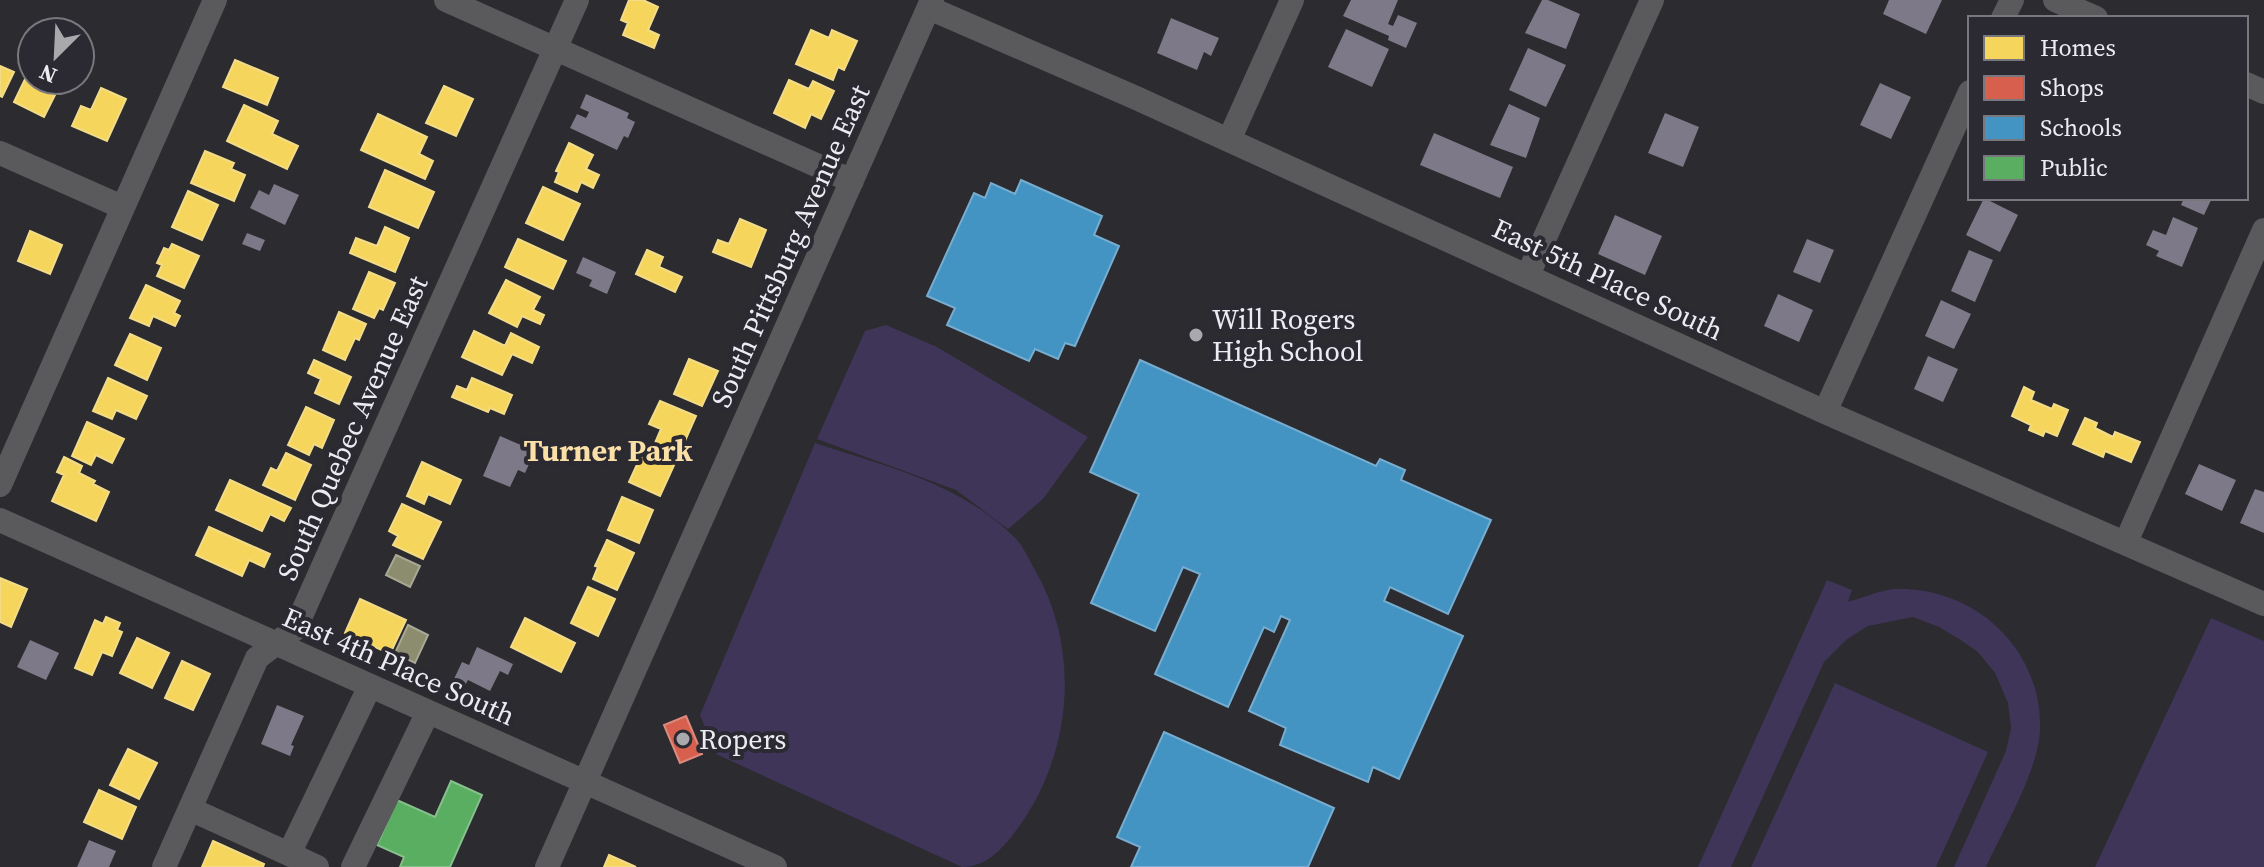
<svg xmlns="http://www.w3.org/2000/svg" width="2264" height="867" font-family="'Source Serif 4',serif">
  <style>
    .green { fill: #3f3559 }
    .homes { fill: #f6d55c; stroke: #f3dc88; stroke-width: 2 }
    .shops { fill: #d6604d; stroke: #dd8a7e; stroke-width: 2 }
    .schools { fill: #4393c3; stroke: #76add0; stroke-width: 2 }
    .public { fill: #5aae61; stroke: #86c08c; stroke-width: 2 }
    .industry { fill: #8c8c6e; stroke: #a9a895; stroke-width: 2 }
    .building { fill: #7d7988 }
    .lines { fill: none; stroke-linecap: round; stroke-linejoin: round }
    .minor { stroke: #5a595b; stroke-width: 24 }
    .poi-dot { fill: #a9a8ac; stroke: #2b2931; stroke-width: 3 }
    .labels { text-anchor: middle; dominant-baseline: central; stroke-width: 8; stroke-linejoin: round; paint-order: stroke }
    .street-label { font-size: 28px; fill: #ecebf0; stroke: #2b2931 }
    .poi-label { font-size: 28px; fill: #ecebf0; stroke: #2b2931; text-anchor: start }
    .neighbourhood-label { font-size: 30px; font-weight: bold; fill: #fae0a6; stroke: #2b2931 }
  </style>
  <rect width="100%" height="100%" fill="#2c2b2f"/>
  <!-- green -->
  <path class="green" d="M886,325L937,347L1088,437L1043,499L1008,529L956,490L817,439L865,331Z
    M815,443C885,466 963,484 1016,539C1024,547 1029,560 1035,570C1082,652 1072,757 1015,832C1001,850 986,867 962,867L716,754L700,715Z
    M1827,580L1852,590L1848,602C1863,598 1880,590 1895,589C1975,586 2043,650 2040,730C2039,769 2003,830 1986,867H1954L2006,751L2011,728L2008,703L1995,673L1978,652L1959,639L1939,627L1913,617L1868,626L1846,640L1824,662L1731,867H1698Z
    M2211,618L2264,641V867H2095Z
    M1835,683L1988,752L1936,867H1751Z"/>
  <!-- homes -->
  <path class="homes" d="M629,0H643L658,7L648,30L659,35L654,48L623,35L628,23L621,20Z
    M811,30L829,38L832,30L857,41L844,70L838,67L833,80L796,64Z
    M235,60L278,78L267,105L223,87Z
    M0,66L14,72L2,97L0,96Z
    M27,75L32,77V80H39L58,89L44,117L14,102Z
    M789,80L809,89L813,81L834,91L821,119L811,114L805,128L774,113Z
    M444,86L473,99L456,136L426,123Z
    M101,88L126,99L107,141L72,126L81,106L91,110Z
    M244,105L278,121L272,134L298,146L287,169L227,141Z
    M378,114L427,137L419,154L433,161L425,179L361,150Z
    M569,143L593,155L586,169L599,175L593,188L581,182L577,192L555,182L559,172L556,171Z
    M205,151L234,163L231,169L245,175L234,201L191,183Z
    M385,170L434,192L418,228L369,207Z
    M543,187L580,204L563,240L526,223Z
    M188,191L218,205L202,240L172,227Z
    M740,219L766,230L751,267L713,252L718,240L729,244Z
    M385,227L409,238L395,272L350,253L356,238L377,246Z
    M30,231L62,245L50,274L18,261Z
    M518,239L566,261L553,289L505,267Z
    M172,244L199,256L184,288L157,276L162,265L157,263L164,248L169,250Z
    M647,250L663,257L659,267L682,277L675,292L636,274Z
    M369,272L395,283L383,310L379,308L374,318L353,309Z
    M506,280L540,297L533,310L544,315L540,324L522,316L517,327L489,313Z
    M146,285L180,301L174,313L180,316L175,326L153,316L149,326L130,318Z
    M339,312L366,324L359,340L355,338L345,360L323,350Z
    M474,331L505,346L511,333L539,347L532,363L512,354L502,375L462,357Z
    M130,334L161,348L147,380L115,365Z
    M689,359L718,371L702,406L674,394Z
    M314,360L351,377L339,404L315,393L321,379L308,373Z
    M108,378L147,396L136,419L116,410L112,419L93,411Z
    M472,378L512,395L504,414L490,408L488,412L452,397L457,386L467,390Z
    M2024,387L2034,392L2031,400L2052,409L2054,404L2068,410L2057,436L2045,431L2043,436L2029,430L2031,425L2012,416Z
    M660,401L696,416L685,441L681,439L676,452L655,443L661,429L649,424Z
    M306,407L334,420L322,448L314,444L309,455L288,445Z
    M2085,418L2097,423L2095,428L2113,437L2115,432L2140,442L2131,462L2105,451L2103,457L2073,444Z
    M87,422L124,439L112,463L96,455L91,465L72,456Z
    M644,449L675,463L660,496L629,482Z
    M286,453L311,465L295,500L263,485L271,468L277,471Z
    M64,457L82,466L79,473L95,481L93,484L109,492L96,521L52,501L64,475L57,472Z
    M422,462L461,480L450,504L428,494L424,504L407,496Z
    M230,480L291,508L284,521L270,514L262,531L216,510Z
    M622,497L653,510L639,543L608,530Z
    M402,504L441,522L423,559L393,545L398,536L389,531Z
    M209,527L270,554L264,567L249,560L242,576L196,555Z
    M607,540L634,553L617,590L593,579L598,567L595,566Z
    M0,578L27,589L11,627L0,622Z
    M588,587L615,599L598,636L571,623Z
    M360,599L406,620L390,654L345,633Z
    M106,617L120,623L117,630L122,632L112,656L102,652L92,675L75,668L95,620L103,624Z
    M525,618L575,643L561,672L511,647Z
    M137,638L169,653L152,688L120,673Z
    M182,661L210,674L193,710L165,698Z
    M128,749L157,763L139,799L110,785Z
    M99,790L136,807L122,839L84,822Z
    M213,841L264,864L263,867H202Z
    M609,855L636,867H604Z"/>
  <!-- shops -->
  <path class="shops" d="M686,716L702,754L680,763L664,725Z"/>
  <!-- schools -->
  <path class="schools" d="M1021,180L1102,216L1094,235L1119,246L1075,346L1065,343L1058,359L1035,349L1029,361L947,325L955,308L927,296L974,193L985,198L991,183L1015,194Z
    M1140,360L1376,466L1380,459L1405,470L1401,480L1491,520L1448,614L1390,587L1384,601L1463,636L1399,779L1373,767L1368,782L1280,745L1286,728L1249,711L1290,620L1281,616L1274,632L1264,627L1228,707L1155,674L1200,574L1183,567L1155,631L1091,603L1139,494L1090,472Z
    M1164,732L1334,808L1308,867H1131L1140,847L1117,837Z"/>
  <!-- public -->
  <path class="public" d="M451,781L482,795L450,867H400L404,857L377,845L397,800L435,817Z"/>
  <!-- industry -->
  <path class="industry" d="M396,555L420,566L410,587L386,575Z
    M408,625L428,635L415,663L395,653Z"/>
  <!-- building -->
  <path class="building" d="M1351,0H1398L1388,24L1393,26L1398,15L1417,23L1406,48L1388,40L1389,36L1343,16Z
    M1542,0H1548L1580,14L1566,49L1525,33Z
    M1889,0H1942L1926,34L1883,14Z
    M1171,18L1219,38L1211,56L1204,52L1197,70L1157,53Z
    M1346,29L1389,49L1372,87L1328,67Z
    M1528,48L1566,65L1546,107L1509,90Z
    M1880,83L1911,97L1891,139L1860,125Z
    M586,94L629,113L627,118L635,122L628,138L624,136L617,150L570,128L577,114L586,118L589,112L580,108Z
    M1509,104L1540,118L1526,158L1490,145Z
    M1665,113L1699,127L1683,167L1648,153Z
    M1434,133L1513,167L1500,198L1420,165Z
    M274,184L299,195L285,225L250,208L259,190L269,195Z
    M1984,198L2018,215L2000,252L1966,235Z
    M2184,198H2212L2204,215L2181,205Z
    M1615,215L1662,236L1645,275L1598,254Z
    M2173,217L2198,228L2182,267L2156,256L2159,251L2146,245L2153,230L2166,235Z
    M247,233L265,240L260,251L242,244Z
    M1807,239L1834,250L1820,283L1793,272Z
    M1969,250L1993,260L1975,302L1951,291Z
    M583,257L616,272L607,294L589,286L592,280L576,273Z
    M1778,294L1813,310L1799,342L1764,326Z
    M1941,300L1971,314L1954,349L1925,336Z
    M1928,356L1958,369L1943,402L1914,389Z
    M500,436L535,451L525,473L518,470L510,487L483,476Z
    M2199,464L2236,480L2222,511L2185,494Z
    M2255,489L2264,492V533L2240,523Z
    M30,640L59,653L46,680L17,667Z
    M477,647L513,664L508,675L500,671L490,691L468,680L464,687L453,681L462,662L469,665Z
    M277,705L304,716L291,745L294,746L290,756L261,744Z
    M89,840L116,851L109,867H77Z"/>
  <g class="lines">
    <!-- minor -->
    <path class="minor" d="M446,0L852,181
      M2055,0L2096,18
      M929,8L1134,97L1825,412L2264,604
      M2003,18L2012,0
      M2246,84L2264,92
      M1229,140L1292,0
      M0,153L122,207
      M1528,275L1652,0
      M1825,412L1970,92
      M0,485L215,0
      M0,520L775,867
      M2126,542L2264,230
      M190,809L289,854
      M164,867L257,658L295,629L577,0
      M317,867L289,854L370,686
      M353,867L428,712
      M547,867L932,0"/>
  </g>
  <!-- markers -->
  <g class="poi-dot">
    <circle cx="1196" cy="335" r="8"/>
    <circle cx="683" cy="739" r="8"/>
  </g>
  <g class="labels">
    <!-- street labels -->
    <g class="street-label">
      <text transform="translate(790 246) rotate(-66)">South Pittsburg Avenue East</text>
      <text transform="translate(1608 279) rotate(25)">East 5th Place South</text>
      <text transform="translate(352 428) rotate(-66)">South Quebec Avenue East</text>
      <text transform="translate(399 666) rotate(24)">East 4th Place South</text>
    </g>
    <!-- poi labels -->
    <g class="poi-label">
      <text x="1212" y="319">Will Rogers<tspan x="1212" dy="32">High School</tspan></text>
      <text x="699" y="739">Ropers</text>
    </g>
    <!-- neighbourhood labels -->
    <g class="neighbourhood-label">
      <text x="608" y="450">Turner Park</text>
    </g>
  </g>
  <!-- legend -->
  <rect x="1968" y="16" width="280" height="184" fill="#2b2931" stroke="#78777d" stroke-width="2"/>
  <rect x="1984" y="36" width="40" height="24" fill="#f6d55c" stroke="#78777d" stroke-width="2"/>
  <text x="2040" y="56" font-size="24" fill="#ecebf0">Homes</text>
  <rect x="1984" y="76" width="40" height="24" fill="#d6604d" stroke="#78777d" stroke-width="2"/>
  <text x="2040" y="96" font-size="24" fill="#ecebf0">Shops</text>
  <rect x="1984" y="116" width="40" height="24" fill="#4393c3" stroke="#78777d" stroke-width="2"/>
  <text x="2040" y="136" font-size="24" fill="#ecebf0">Schools</text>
  <rect x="1984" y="156" width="40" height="24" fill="#5aae61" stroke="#78777d" stroke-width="2"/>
  <text x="2040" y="176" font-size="24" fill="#ecebf0">Public</text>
  <!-- north arrow -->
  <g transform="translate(56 56) rotate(204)"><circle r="38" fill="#2b2931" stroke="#78777d" stroke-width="2"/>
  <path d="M0-6L14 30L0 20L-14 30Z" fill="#a9a8ac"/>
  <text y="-12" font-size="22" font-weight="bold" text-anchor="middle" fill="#ecebf0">N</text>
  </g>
</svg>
